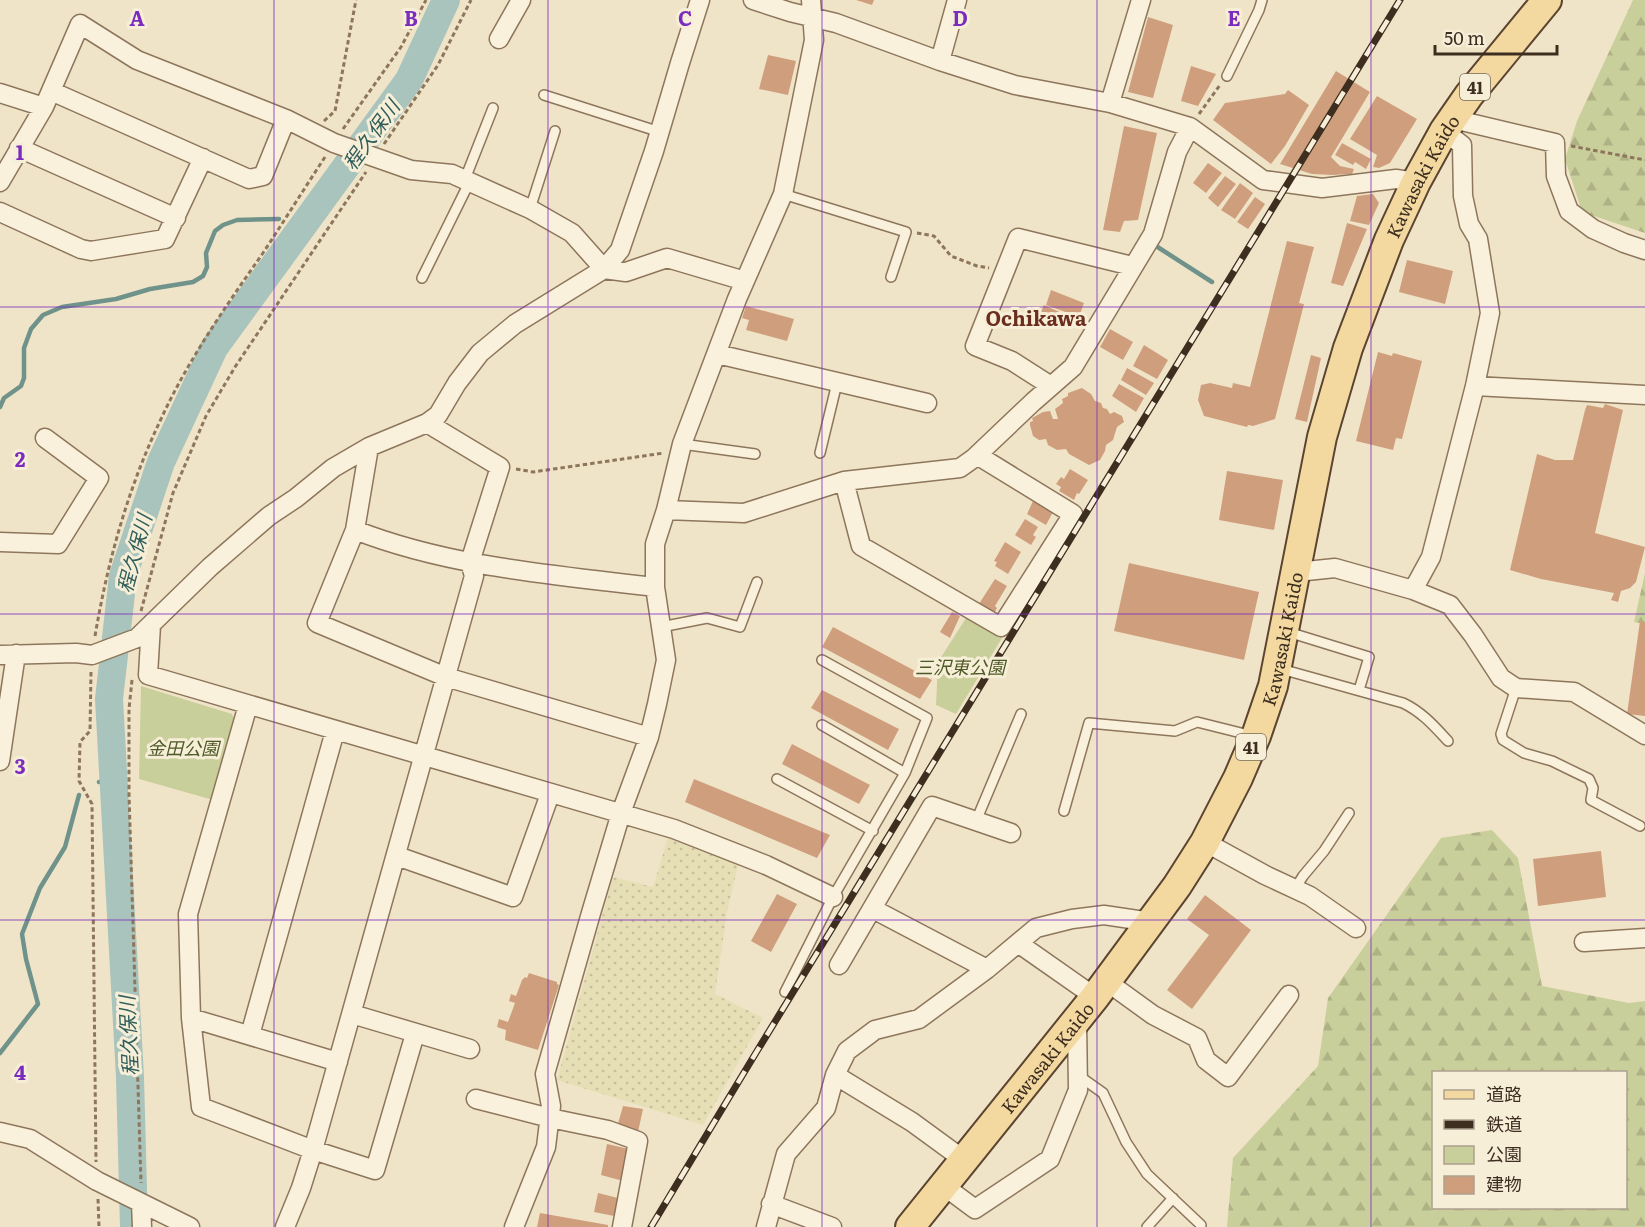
<svg xmlns="http://www.w3.org/2000/svg" width="1645" height="1227" font-family="Literata,'Noto Sans JP',serif">
  <style>
    .farmland { fill: url(#farmland-dots) }
    .forest { fill: url(#forest-firs); fill-rule: evenodd }
    .park { fill: #c9cf9b }
    .lines { fill: none; stroke-linecap: round; stroke-linejoin: round }
    .stream { stroke: #6f938a; stroke-width: 4.5 }
    .river { stroke: #a9c4bc; stroke-width: 28 }
    .building { fill: #cf9f7d }
    .service-casing { stroke: #8d765c; stroke-width: 12 }
    .minor-casing { stroke: #8d765c; stroke-width: 21 }
    .primary-casing { stroke: #5b4430; stroke-width: 32 }
    .path { stroke: #8d765c; stroke-width: 3; stroke-dasharray: 4.5 3; stroke-linecap: butt }
    .service { stroke: #faf1dc; stroke-width: 9 }
    .minor { stroke: #faf1dc; stroke-width: 18 }
    .primary { stroke: #f3d9a0; stroke-width: 28 }
    .rail-casing { stroke: #3d2e20; stroke-width: 7 }
    .rail { stroke: #f7eed8; stroke-width: 4.5; stroke-dasharray: 14; stroke-linecap: butt }
    .grid { fill: none; stroke: #7b2cbf; stroke-width: 1.5; stroke-opacity: 0.55 }
    .labels { text-anchor: middle; dominant-baseline: central; stroke-width: 6; stroke-linejoin: round; paint-order: stroke }
    .shield { fill: #f7eed8; stroke: #756857; stroke-width: 1.5 }
    .shield-label { font-size: 16px; font-weight: bold; fill: #3d2e20 }
    .street-label { font-size: 18px; fill: #3d2e20; stroke: #f7eed8 }
    .park-label { font-size: 18px; font-style: italic; fill: #4d5a26; stroke: #f7eed8 }
    .water-label { font-size: 20px; font-style: italic; fill: #2f5d5a; stroke: #f7eed8 }
    .neighbourhood-label { font-size: 20px; font-weight: bold; fill: #6b2e1e; stroke: #f7eed8 }
    .grid-label { font-size: 20px; text-anchor: middle; font-weight: bold; fill: #7b2cbf; stroke: #f7eed8; stroke-width: 6; stroke-linejoin: round; paint-order: stroke }
  </style>
  <defs>
    <pattern id="farmland-dots" width="8" height="8" patternUnits="userSpaceOnUse" patternTransform="scale(1.5)"><rect width="8" height="8" fill="#e6deb5"/><path d="M2 2h.1M6 6h.1" fill="none" stroke="#c6bf9b" stroke-width="1.8" stroke-linecap="round"/></pattern>
    <pattern id="forest-firs" width="22" height="20" patternUnits="userSpaceOnUse" patternTransform="scale(1.5)"><rect width="22" height="20" fill="#c9cf9b"/><path d="M5 1l3.5 6h-7zM16 11l3.5 6h-7z" fill="#aeb285"/></pattern>
  </defs>
  <rect width="100%" height="100%" fill="#f0e4c8"/>
  <!-- farmland -->
  <path class="farmland" d="M668,838L738,865L727,912L715,994L763,1018L703,1125L557,1080L613,877L653,887Z"/>
  <!-- forest -->
  <path class="forest" d="M1633,0H1645V233L1582,212L1565,159L1577,121Z
    M1645,573V624L1634,622Z
    M1492,830L1518,858L1542,986L1629,1003L1645,1001V1227H1227L1233,1158L1318,1066L1328,998L1441,838ZM1434,1072H1626V1208H1434Z"/>
  <!-- park -->
  <path class="park" d="M966,618L1002,638L956,714L936,705L938,662Z
    M141,686L232,714L235,722L213,800L139,779Z"/>
  <g class="lines">
    <!-- stream -->
    <path class="stream" d="M288,232L294,236
      M1156,246L1212,282
      M0,407L4,398L21,386L24,378V348L31,329L43,315L62,307L116,299L150,289L193,282L203,276L207,267L206,253L215,231L223,225L237,220L279,219
      M99,782L113,777
      M0,1053L38,1004L26,959L22,934L40,888L65,847L79,795"/>
    <!-- river -->
    <path class="river" d="M134,1227L130,1077L109,699L123,576L161,462L214,348L409,80L446,0"/>
  </g>
  <!-- building -->
  <path class="building" d="M856,0H874L872,5Z
    M1148,17L1173,25L1153,98L1128,92Z
    M768,55L796,61L788,95L759,89Z
    M1191,66L1216,74L1198,106L1181,101Z
    M1336,71L1370,92L1331,157L1340,166L1354,169L1352,174L1332,175L1312,174L1280,164Z
    M1288,90L1309,105L1285,146L1271,164L1213,120L1225,103L1285,94Z
    M1377,96L1417,119L1390,163L1379,168L1373,167L1377,155L1350,139Z
    M1124,126L1157,133L1138,220L1124,221L1120,232L1103,230Z
    M1342,143L1371,159L1366,169L1355,162L1353,165L1335,155Z
    M1208,163L1222,173L1206,193L1193,183Z
    M1225,176L1236,184L1218,207L1208,198Z
    M1240,183L1253,193L1235,219L1221,210Z
    M1373,194L1379,203L1369,225L1350,221L1357,196Z
    M1255,197L1265,204L1248,229L1237,222Z
    M1347,223L1367,229L1343,286L1331,283Z
    M1287,241L1314,247L1299,303L1304,304L1275,419L1253,426L1248,425L1247,427L1204,416L1198,400L1201,385L1210,383L1232,388L1233,383L1250,387Z
    M1407,260L1453,271L1445,304L1399,292Z
    M1051,290L1084,303L1079,317L1046,305Z
    M1044,305L1066,315L1061,328L1038,319Z
    M746,306L794,319L787,341L746,330L749,320L742,318Z
    M1110,329L1133,342L1123,360L1100,347Z
    M1144,345L1168,360L1157,379L1133,366Z
    M1378,352L1392,356L1393,353L1422,361L1402,439L1396,438L1393,450L1356,441Z
    M1311,355L1321,358L1307,422L1295,419Z
    M1127,368L1154,383L1146,395L1121,380Z
    M1119,384L1144,398L1136,412L1112,396Z
    M1082,388L1091,394L1095,401L1101,403L1103,408L1107,409L1110,414L1114,412L1122,416L1124,422L1117,427L1113,440L1106,445L1105,451L1100,460L1089,465L1069,454L1066,449L1057,450L1048,445L1046,439L1039,440L1033,436L1030,425V422L1033,421L1032,418L1043,412L1050,411L1053,419H1058L1055,409L1063,403L1062,399L1068,396V393Z
    M1605,404L1623,410L1595,533L1645,547L1636,582L1630,588L1621,591L1618,602L1611,600L1614,593L1541,579L1510,570L1537,454L1555,460H1573L1585,410L1587,405L1603,408Z
    M1070,469L1088,480L1079,494L1077,493L1074,500L1059,491L1061,487L1056,484L1061,477L1064,479Z
    M1227,471L1283,480L1274,530L1219,520Z
    M1033,501L1053,512L1046,525L1027,514Z
    M1025,519L1038,527L1033,535L1036,537L1031,545L1015,535Z
    M1005,542L1021,552L1008,574L995,566L997,562L994,561Z
    M1129,563L1259,592L1244,660L1114,631Z
    M995,579L1007,586L995,606L997,608L992,617L977,607Z
    M952,612L960,616L950,638L940,632Z
    M1640,621L1645,622V716L1627,714Z
    M833,627L932,680L920,699L822,647Z
    M822,690L899,729L888,750L811,708Z
    M792,744L870,785L859,804L782,764Z
    M694,779L830,835L817,858L685,802Z
    M1601,851L1606,897L1538,906L1533,859Z
    M777,894L797,904L771,952L751,941Z
    M1205,895L1251,930L1192,1009L1167,990L1209,935L1187,919Z
    M529,973L557,982V984L559,985L538,1050L505,1040L506,1030L497,1027L499,1019L508,1022L515,1003L509,1001L511,994L516,996L522,980L525,977L527,978Z
    M623,1106L643,1109L638,1132L617,1127Z
    M607,1144L629,1149L623,1181L601,1175Z
    M598,1193L618,1198L614,1216L594,1212Z
    M540,1213L608,1225V1227H537Z"/>
  <g class="lines">
    <defs>
      <path id="service" d="M1227,76L1259,10L1262,0
        M544,95L660,132
        M465,179L493,108
        M783,194L906,232L891,277
        M530,209L555,131
        M422,278L470,181
        M682,444L755,454
        M820,453L837,383
        M661,627L707,618L740,627L757,582
        M1288,632L1369,657L1359,690
        M1281,669L1403,703C1422,712 1434,726 1448,741
        M1516,688L1501,734L1503,740L1524,753L1552,761L1589,779L1593,788L1591,800L1640,826
        M822,725L905,773
        M777,779L873,831
        M1064,811L1089,723L1175,731L1197,722L1253,736
        M976,821L1021,714
        M1295,889L1303,876L1324,851L1349,813
        M785,992L833,897L905,773L927,718L822,660
        M1079,1076L1103,1093L1126,1142L1147,1174L1201,1225
        M1147,1227L1173,1198"/>
      <path id="minor" d="M753,0L790,12L836,23L940,61L1015,85L1110,103L1190,127L1263,180L1322,188L1396,179L1416,182
        M499,39L521,0
        M940,61L957,0
        M51,91L249,179L263,176L286,119
        M0,93L44,107L80,24L137,60L286,119L334,143L411,170L452,174L530,209L572,233L604,269L620,250L654,151L680,63L700,0
        M1110,103L1141,0
        M1453,119L1555,143L1556,176L1569,211L1593,229L1624,243L1645,250
        M19,148L176,218
        M0,182L44,107
        M0,212L81,249L91,251L165,239L203,158
        M717,354L927,403
        M1051,386L1012,361L975,346L1018,238L1132,266
        M1475,386L1645,395
        M369,447L355,530L317,623L446,677L649,737
        M844,481L861,546L1001,627L1073,514L977,455
        M666,510L682,444L737,299L783,194L814,40L811,0
        M355,530C449,567 555,575 655,587
        M0,542L58,544L99,478L45,438
        M1297,572L1335,568L1413,590L1450,605L1473,635L1501,678L1516,688L1574,692L1645,735
        M1413,590L1431,557L1475,386L1490,313L1478,239L1469,224L1463,196L1462,145L1444,131
        M151,625L148,675L674,829L766,865L833,897
        M0,655L76,653L92,655L137,638L210,567L269,516L296,498L333,468L369,447L427,423L438,415L457,383L480,353L515,324L604,269L626,272L667,258L745,281
        M248,705L188,914L191,1018L201,1107L313,1150L375,1170L415,1034
        M0,761L16,654
        M1205,842L1265,875L1310,896L1356,928
        M397,856L513,897L550,794
        M873,909L987,969L1036,928L1072,919L1104,915L1151,922
        M1584,942L1645,938
        M1018,943L1095,997
        M839,965L932,806L1011,833
        M1106,981L1153,1015L1197,1038L1206,1060L1228,1077L1289,995
        M352,1014L470,1049
        M191,1018L338,1062
        M250,1035L335,731
        M835,1075L912,1122L964,1160
        M476,1099L550,1118L608,1130L638,1141L622,1227
        M0,1132L30,1139L97,1181L190,1227
        M944,1186L975,1209L1050,1159L1078,1090L1077,1020
        M141,1203L142,1227
        M771,1204L832,1227
        M285,1227L301,1188L313,1150L474,576L470,562L500,467L427,423
        M514,1227L546,1147L551,1106L545,1074L591,913L621,813L649,737L657,704L666,660L655,587V544L666,510L744,513L844,481L960,468L974,458L1033,402L1073,367L1153,234L1177,152L1190,127
        M766,1227L786,1154L826,1108L835,1075L847,1051L875,1030L919,1019L987,969"/>
      <g id="primary">
        <path id="s1" d="M910,1227L1095,997L1177,886L1205,842L1238,778L1256,736L1273,686L1322,437L1348,348L1389,240L1416,182L1444,131L1469,95L1547,0"/>
      </g>
    </defs>
    <!-- service casing -->
    <use href="#service" class="service-casing"/>
    <!-- minor casing -->
    <use href="#minor" class="minor-casing"/>
    <!-- primary casing -->
    <use href="#primary" class="primary-casing"/>
    <!-- path -->
    <path class="path" d="M1199,114L1220,85
      M324,121L335,111L356,0
      M343,129L401,47L426,0
      M384,144L438,65L471,0
      M1571,146L1645,160
      M917,233L934,236L951,256L977,266L989,268
      M516,469L533,472L664,453
      M141,611L173,493L206,416L235,367L366,172
      M95,636C108,560 128,488 161,419C188,360 226,306 263,253C284,221 304,189 325,157
      M91,672L90,731L80,742L79,781L92,804L96,1162
      M132,680L129,709V794L141,1183
      M98,1199L99,1227"/>
    <!-- service -->
    <use href="#service" class="service"/>
    <!-- minor -->
    <use href="#minor" class="minor"/>
    <!-- primary -->
    <use href="#primary" class="primary"/>
    <defs>
      <path id="rail" d="M651,1227L754,1056L1400,0"/>
    </defs>
    <!-- rail casing -->
    <use href="#rail" class="rail-casing"/>
    <!-- rail -->
    <use href="#rail" class="rail"/>
  </g>
  <!-- grid -->
  <path class="grid" d="M274,0V1227M548,0V1227M822,0V1227M1097,0V1227M1371,0V1227M0,307H1645M0,614H1645M0,920H1645"/>
  <g class="labels">
    <!-- shield labels -->
    <g class="shield">
      <rect x="1460" y="74" width="30" height="26" rx="4.5"/>
      <rect x="1236" y="734" width="30" height="26" rx="4.5"/>
    </g>
    <g class="shield-label">
      <text x="1475" y="87">41</text>
      <text x="1251" y="747">41</text>
    </g>
    <!-- street labels -->
    <g class="street-label">
      <text stroke="none"><textPath href="#s1" startOffset="1190">Kawasaki Kaido</textPath></text>
      <text stroke="none"><textPath href="#s1" startOffset="704">Kawasaki Kaido</textPath></text>
      <text stroke="none"><textPath href="#s1" startOffset="218">Kawasaki Kaido</textPath></text>
    </g>
    <!-- park labels -->
    <g class="park-label">
      <text x="960" y="666">三沢東公園</text>
      <text x="183" y="747">金田公園</text>
    </g>
    <!-- water labels -->
    <g class="water-label">
      <text transform="translate(370 134) rotate(-54)">程久保川</text>
      <text transform="translate(133 553) rotate(-75)">程久保川</text>
      <text transform="translate(127 1036) rotate(-93)">程久保川</text>
    </g>
    <!-- neighbourhood labels -->
    <g class="neighbourhood-label">
      <text x="1036" y="317">Ochikawa</text>
    </g>
  </g>
  <g class="grid-label">
    <text x="137" y="26">A</text>
    <text x="411" y="26">B</text>
    <text x="685" y="26">C</text>
    <text x="960" y="26">D</text>
    <text x="1234" y="26">E</text>
    <text x="20" y="160">1</text>
    <text x="20" y="467">2</text>
    <text x="20" y="774">3</text>
    <text x="20" y="1080">4</text>
  </g>
  <!-- legend -->
  <rect x="1432" y="1071" width="195" height="138" fill="#f7eed8" stroke="#ada18e" stroke-width="1.5"/>
  <rect x="1444" y="1090" width="30" height="9" fill="#f3d9a0" stroke="#ada18e" stroke-width="1.5"/>
  <text x="1486" y="1101" font-size="18" fill="#3d2e20">道路</text>
  <rect x="1444" y="1120" width="30" height="9" fill="#3d2e20" stroke="#ada18e" stroke-width="1.5"/>
  <text x="1486" y="1131" font-size="18" fill="#3d2e20">鉄道</text>
  <rect x="1444" y="1146" width="30" height="18" fill="#c9cf9b" stroke="#ada18e" stroke-width="1.5"/>
  <text x="1486" y="1161" font-size="18" fill="#3d2e20">公園</text>
  <rect x="1444" y="1176" width="30" height="18" fill="#cf9f7d" stroke="#ada18e" stroke-width="1.5"/>
  <text x="1486" y="1191" font-size="18" fill="#3d2e20">建物</text>
  <!-- scale -->
  <path d="M1435 45v9h122v-9" fill="none" stroke="#3d2e20" stroke-width="3"/>
  <text x="1444" y="45" font-size="18" fill="#3d2e20" stroke="#f7eed8" stroke-width="4.5" paint-order="stroke">50 m</text>
</svg>
